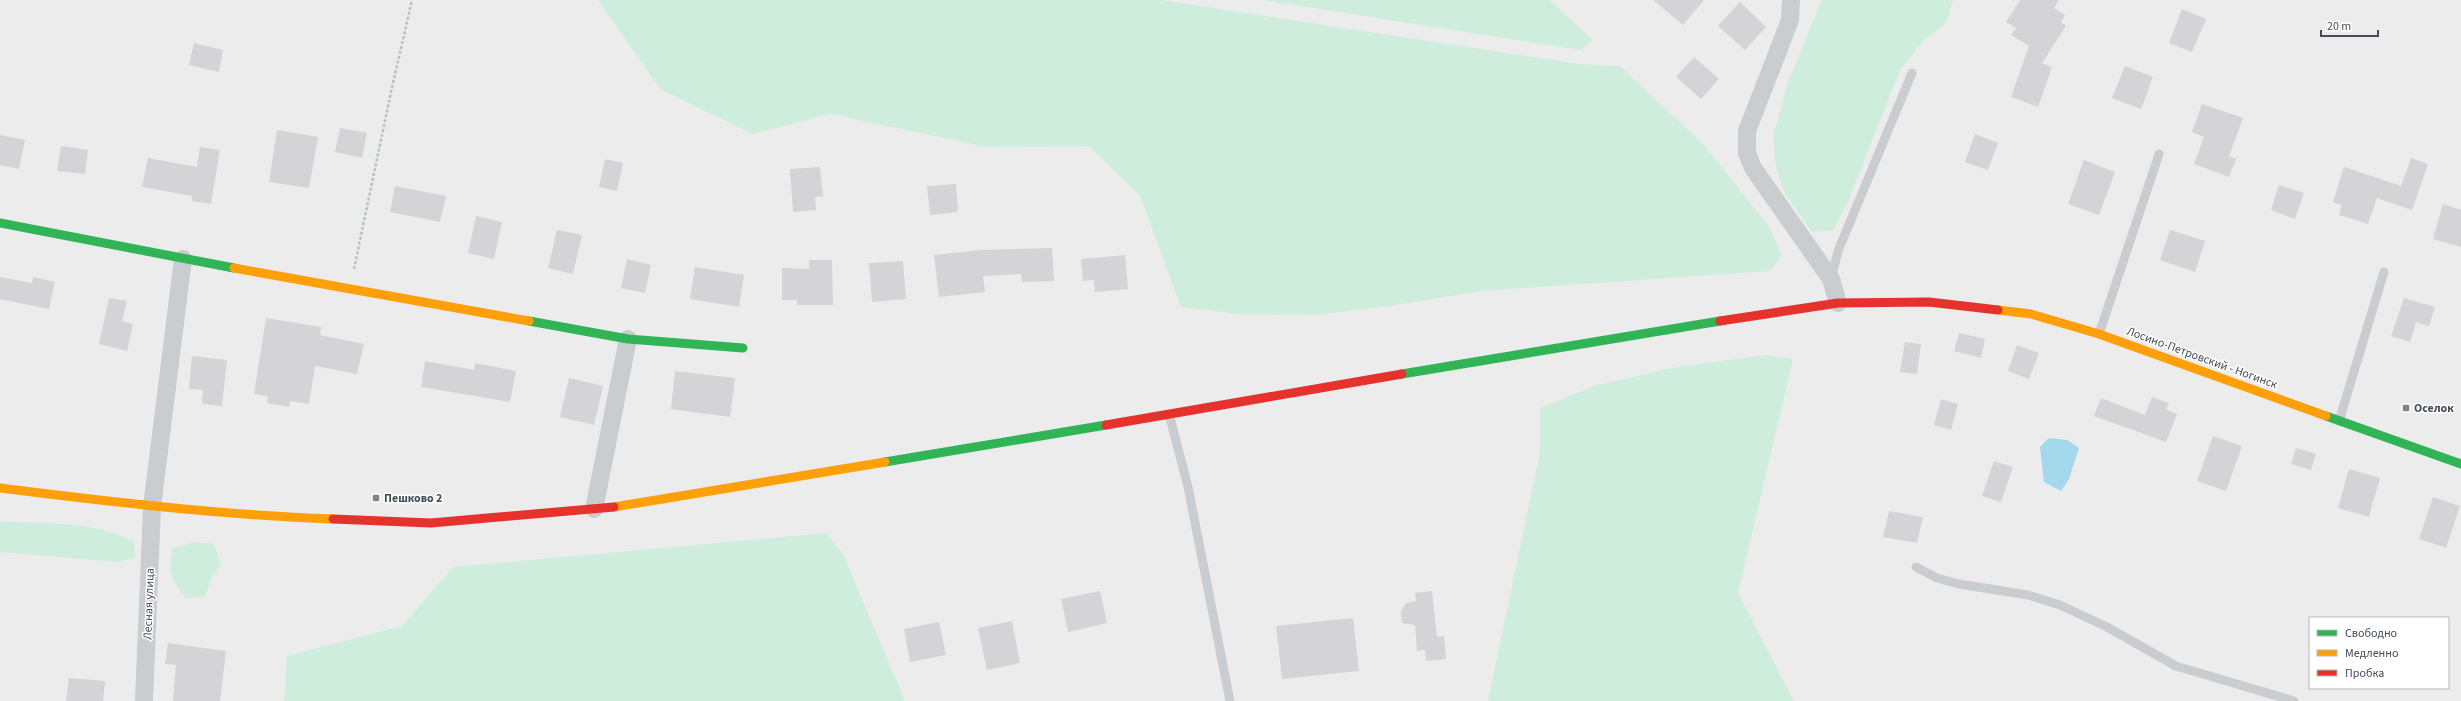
<svg xmlns="http://www.w3.org/2000/svg" width="2461" height="701" font-family="'Source Sans 3',sans-serif">
  <style>
    .green { fill: #cfeddd }
    .water { fill: #a4d8eb }
    .building { fill: #d4d4d6 }
    .lines { fill: none; stroke-linecap: round; stroke-linejoin: round }
    .path { stroke: #b6c2c0; stroke-width: 2.5; stroke-dasharray: 3 2; stroke-linecap: butt }
    .lane { stroke: #cacdd0; stroke-width: 9 }
    .street { stroke: #cacdd0; stroke-width: 18 }
    .fast { stroke: #30b455; stroke-width: 9 }
    .slow { stroke: #ff9f0a; stroke-width: 9 }
    .jam { stroke: #e5322d; stroke-width: 9 }
    .poi-dot { fill: #7f858c; stroke: #fff; stroke-width: 1.5 }
    .labels { text-anchor: middle; dominant-baseline: central; stroke-width: 3; stroke-linejoin: round; paint-order: stroke }
    .street-label { font-size: 12px; fill: #444d58; stroke: #fff }
    .poi-label { font-size: 12px; font-weight: bold; fill: #444d58; stroke: #fff; text-anchor: start }
  </style>
  <rect width="100%" height="100%" fill="#edecec"/>
  <!-- green -->
  <path class="green" d="M598,0H1161L1579,64L1620,66L1705,146L1770,228L1782,256L1770,271L1481,291L1390,306L1316,315L1237,314L1181,307L1140,196L1089,146L986,147L831,114L752,134L660,89Z
    M1262,0H1550L1593,40L1581,50Z
    M1822,0H1953L1946,23L1923,41L1900,70L1847,204L1833,230L1812,232L1785,194L1776,168L1773,137L1788,82Z
    M1766,355L1793,359L1738,593L1794,701H1488L1540,452V408L1597,385L1677,367Z
    M0,521C44,524 95,520 134,542L135,558L117,562L0,552Z
    M827,533L843,554L905,701H284L287,656L402,626L453,567Z
    M195,542L214,544L221,564L211,579L205,597L186,598C169,579 168,573 173,548Z"/>
  <!-- water -->
  <path class="water" d="M2049,438L2067,440L2079,448L2069,479L2061,491L2044,482L2040,447Z"/>
  <!-- building -->
  <path class="building" d="M1653,0H1704L1683,25Z
    M2020,0H2059L2054,8L2065,15L2061,22L2066,26L2042,63L2052,67L2038,107L2011,97L2029,46L2011,35L2016,28L2006,22Z
    M1740,2L1766,27L1745,50L1718,26Z
    M2182,9L2206,19L2192,52L2169,43Z
    M194,43L223,50L219,72L189,65Z
    M1694,57L1719,79L1701,99L1676,77Z
    M2125,66L2153,77L2141,109L2112,98Z
    M2202,104L2243,118L2229,156L2236,159L2229,177L2194,164L2204,137L2192,132Z
    M340,128L367,133L362,158L335,152Z
    M277,130L318,137L309,188L269,182Z
    M1975,134L1998,143L1988,170L1965,162Z
    M0,135L25,140L19,169L0,165Z
    M61,146L88,150L85,174L57,171Z
    M200,147L220,150L211,204L192,201V196L142,187L148,158L197,167Z
    M2411,158L2428,164L2412,210L2377,198L2368,224L2339,215L2342,205L2333,202L2344,167L2401,186Z
    M605,159L623,163L617,191L599,187Z
    M2084,160L2115,172L2099,215L2068,204Z
    M820,167L823,196L815,197L816,210L793,212L790,169Z
    M956,184L958,212L930,215L927,186Z
    M2279,185L2304,193L2295,219L2271,210Z
    M395,186L446,196L440,222L390,212Z
    M2443,204L2461,210V247L2433,239Z
    M476,216L502,222L494,259L468,253Z
    M557,230L582,235L573,274L548,268Z
    M2170,230L2205,241L2195,272L2160,260Z
    M1052,248L1054,281L1022,282L1021,274L983,276L985,292L939,297L934,255L980,250Z
    M1125,255L1128,289L1095,292L1094,280L1083,281L1081,259Z
    M627,259L651,265L645,293L621,288Z
    M809,260H832L833,305H797V300H782V268L809,269Z
    M903,261L906,299L872,302L869,263Z
    M695,267L744,275L739,307L690,299Z
    M0,277L32,283L33,277L55,282L49,309L0,299Z
    M109,298L127,301L122,321L133,324L127,351L99,344Z
    M2404,298L2435,307L2429,326L2416,322L2410,342L2391,336Z
    M266,318L321,327L320,335L364,344L357,374L315,366L309,404L290,401L289,407L267,403L268,396L254,394Z
    M1959,333L1985,339L1981,358L1954,351Z
    M1905,342L1921,344L1917,374L1900,372Z
    M2017,345L2039,353L2029,379L2008,371Z
    M192,356L227,360L222,406L202,404L203,390L189,389Z
    M425,361L474,370L475,363L516,371L510,402L421,387Z
    M675,371L735,378L730,417L671,409Z
    M569,378L603,386L594,425L560,417Z
    M2152,397L2169,403L2166,409L2177,414L2166,442L2094,416L2101,398L2145,415Z
    M1941,399L1958,404L1951,430L1934,425Z
    M2213,436L2242,446L2226,491L2197,481Z
    M2296,448L2316,454L2311,470L2291,464Z
    M1994,461L2013,467L2001,502L1982,496Z
    M2349,469L2380,478L2369,517L2338,508Z
    M2433,497L2460,506L2446,548L2419,539Z
    M1889,511L1923,517L1917,543L1883,537Z
    M1100,591L1107,623L1068,632L1061,599Z
    M1432,591L1437,637L1444,636L1446,659L1426,661L1425,650L1417,651L1415,625L1402,623L1401,611L1406,603L1416,601L1415,593Z
    M1353,618L1359,671L1282,679L1276,626Z
    M1012,621L1020,663L987,670L978,628Z
    M939,622L946,655L910,662L904,629Z
    M168,643L226,651L220,701H173L176,665L165,664Z
    M69,678L105,681L103,701H66Z"/>
  <g class="lines">
    <!-- path -->
    <path class="path" d="M354,269L391,92L412,0"/>
    <!-- lane -->
    <path class="lane" d="M1831,279L1838,251L1912,73
      M2099,334L2159,154
      M1169,414L1188,487L1230,701
      M2339,421L2384,272
      M1916,567L1937,578L1959,584L2028,595L2060,605L2107,627L2176,666L2294,701"/>
    <!-- street -->
    <path class="street" d="M1791,0L1790,20L1747,131V153L1753,168L1831,279L1838,303
      M594,509L628,339
      M144,701L152,507L183,259"/>
    <!-- fast -->
    <path class="fast" d="M0,223L234,268
      M529,321L628,339L743,348
      M1402,374L1720,321
      M2326,416L2461,464
      M885,462L1106,425"/>
    <!-- slow -->
    <path class="slow" d="M234,268L529,321
      M1998,310L2031,314L2099,334L2326,416
      M0,488C111,502 222,515 333,519
      M614,507L885,462"/>
    <!-- jam -->
    <path class="jam" d="M1720,321L1838,303L1929,302L1998,310
      M1106,425L1402,374
      M333,519L431,523L614,507"/>
  </g>
  <!-- markers -->
  <g class="poi-dot">
    <rect x="2402" y="404" width="8" height="8" rx="2"/>
    <rect x="372" y="494" width="8" height="8" rx="2"/>
  </g>
  <g class="labels">
    <!-- street labels -->
    <g class="street-label">
      <text transform="translate(2202 358) rotate(20)">Лосино-Петровский - Ногинск</text>
      <text transform="translate(149 604) rotate(-88)">Лесная улица</text>
    </g>
    <!-- poi labels -->
    <g class="poi-label">
      <text x="2414" y="408">Оселок</text>
      <text x="384" y="498">Пешково 2</text>
    </g>
  </g>
  <!-- legend -->
  <rect x="2309" y="617" width="140" height="72" fill="#ffffff" stroke="#b4b8bc"/>
  <rect x="2317" y="630" width="20" height="6" fill="#30b455" stroke="#b4b8bc"/>
  <text x="2345" y="637" font-size="12" fill="#444d58">Свободно</text>
  <rect x="2317" y="650" width="20" height="6" fill="#ff9f0a" stroke="#b4b8bc"/>
  <text x="2345" y="657" font-size="12" fill="#444d58">Медленно</text>
  <rect x="2317" y="670" width="20" height="6" fill="#e5322d" stroke="#b4b8bc"/>
  <text x="2345" y="677" font-size="12" fill="#444d58">Пробка</text>
  <!-- scale -->
  <path d="M2321 30v6h57v-6" fill="none" stroke="#444d58" stroke-width="2"/>
  <text x="2327" y="30" font-size="12" fill="#444d58" stroke="#ffffff" stroke-width="3" paint-order="stroke">20 m</text>
</svg>
